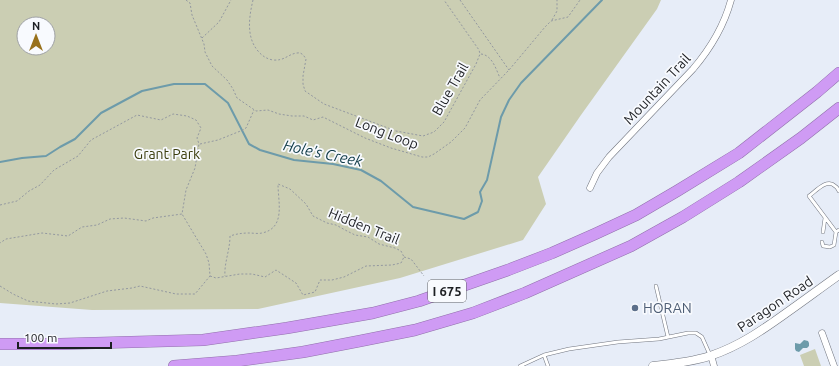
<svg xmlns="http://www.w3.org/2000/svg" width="839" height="366" font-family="Ubuntu,sans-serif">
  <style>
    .green { fill: #cbceb3; fill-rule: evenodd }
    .water { fill: #6d9baa }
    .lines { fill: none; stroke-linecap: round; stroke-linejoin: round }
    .stream { stroke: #6d9baa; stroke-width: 2 }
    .lane-casing { stroke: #71757f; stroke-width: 4 }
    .street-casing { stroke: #71757f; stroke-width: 7 }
    .secondary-casing { stroke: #71757f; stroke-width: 9 }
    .highway-casing { stroke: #9170ab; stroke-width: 12 }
    .path { stroke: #9398a0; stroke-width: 1; stroke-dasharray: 2 2; stroke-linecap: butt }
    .lane { stroke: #fff; stroke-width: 3 }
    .street { stroke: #fff; stroke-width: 6 }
    .secondary { stroke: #fff; stroke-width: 8 }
    .highway { stroke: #cf9bf4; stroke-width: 11 }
    .service-dot { fill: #5c6f8a; stroke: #f8fafe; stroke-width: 1.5 }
    .labels { text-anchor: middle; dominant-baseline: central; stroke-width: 3.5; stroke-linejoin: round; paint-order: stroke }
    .shield { fill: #f8fafe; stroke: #5f6165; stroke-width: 1 }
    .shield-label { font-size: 13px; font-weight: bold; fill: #1d1f23 }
    .street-label { font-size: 14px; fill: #1d1f23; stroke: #f8fafe }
    .park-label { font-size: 14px; fill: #3b3d0d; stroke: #f8fafe }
    .service-label { font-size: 14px; fill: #4e5e75; stroke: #f8fafe; text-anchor: start }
    .water-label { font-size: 15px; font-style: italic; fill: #113c48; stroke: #f8fafe }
  </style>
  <rect width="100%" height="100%" fill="#e7edf8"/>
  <!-- green -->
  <path class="green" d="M0,0H661L657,9L581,115L538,177L546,204L523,240L400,278L258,309L92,310L0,303ZM24,24H48V48H24Z
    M815,349L821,366H804L800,355Z"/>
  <!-- water -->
  <path class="water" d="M804,340L808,341L809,343V346L807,348H803L799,352L796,351L795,349V343L800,344Z"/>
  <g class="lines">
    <!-- stream -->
    <path class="stream" d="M0,162L22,158L46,156L60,147L75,139L101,113L142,91L174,84H205L228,103L249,144L260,150L294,160L333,164L361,170L381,181L413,207L464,219L478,212L482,201L480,192L487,180L501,117L509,100L521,83L602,0"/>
    <defs>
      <path id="lane" d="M839,191C838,189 837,187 835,186C827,178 816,191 809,196L836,232L839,230
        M823,232L825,218
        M822,242L823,246L830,247L834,245L836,232
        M656,286L668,337
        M520,366L544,355
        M548,366L544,355L569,349L618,342L659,339L688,333H696L702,337L710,355"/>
      <path id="street" d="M590,188L597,173L609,157L693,69C710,49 724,26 731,0
        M822,333L834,366
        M711,355L714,366"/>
      <path id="secondary" d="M653,366C672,364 691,362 710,356C740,346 764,329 789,311C806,299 822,287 839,275"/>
      <path id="highway" d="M0,344H60L203,340L287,328L373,313L419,301L508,270L552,253L595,234L636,215L677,191L739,153L817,92L839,73
        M174,366L237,361L303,352L360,341L415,330L473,313L525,293L631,246L683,217L739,182L801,138L839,108"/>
    </defs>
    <!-- lane casing -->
    <use href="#lane" class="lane-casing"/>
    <!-- street casing -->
    <use href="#street" class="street-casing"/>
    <!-- secondary casing -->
    <use href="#secondary" class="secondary-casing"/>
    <!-- highway casing -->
    <use href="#highway" class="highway-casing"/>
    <!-- path -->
    <path class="path" d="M186,0L190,3L192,15L204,44L205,52L212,66L227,80L233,89L237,98L256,111L268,110L279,114L292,116H304L313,120L323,117L365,138L391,148L422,157H428L434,154L451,142L465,128L480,100L509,70L545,27L551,21L568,17L580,0
      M253,0C249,17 246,37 258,51C262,56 267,59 273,60C285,61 288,54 297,53C302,52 304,56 306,59L303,76V84L305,91L324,104L396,131L423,136L434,132L444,122L476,64L480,54L479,50L444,0
      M460,0L509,70
      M552,20L557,11V0
      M202,38L219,22L231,0
      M481,54C492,55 496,69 500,78
      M200,144L218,140L243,130L246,128L254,110
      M0,205L17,201L29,191L40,185L54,170L78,156L91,140L137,115L161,120L173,114L187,116L196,120L201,128L197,138L199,144L195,168L186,190L182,214L153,218L146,221L124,218L110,219L97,225L82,227L68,236L42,233L6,239L0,243
      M404,257L411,259L424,276
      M210,276L216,278L240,274H252L265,277L276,270L296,283L303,295L315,292L320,280H332L344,277L366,266L392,265L401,263L404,257L401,251L395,248L379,244L368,237L355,235L347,231L336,225L327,223L313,216L306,204L290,189L278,184C278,202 286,228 262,233C258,234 253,233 249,233C242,233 236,234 230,236C230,250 224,263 225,276
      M0,286L13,294L28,301L56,304L70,303L107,291L132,288L140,286L176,294H195L210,276L209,263L206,254L182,214"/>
    <!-- lane -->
    <use href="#lane" class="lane"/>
    <!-- street -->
    <use href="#street" class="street"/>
    <!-- secondary -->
    <use href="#secondary" class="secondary"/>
    <!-- highway -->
    <use href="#highway" class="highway"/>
  </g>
  <!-- markers -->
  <circle class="service-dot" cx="635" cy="308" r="4"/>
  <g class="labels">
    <!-- shield labels -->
    <rect class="shield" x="428" y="280" width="38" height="22" rx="3"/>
    <g class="shield-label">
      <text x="447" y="291">I 675</text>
    </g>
    <!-- street labels -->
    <g class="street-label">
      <text transform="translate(450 89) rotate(-60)">Blue Trail</text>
      <text transform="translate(657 89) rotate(-47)">Mountain Trail</text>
      <text transform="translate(387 133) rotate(21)">Long Loop</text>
      <text transform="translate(364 226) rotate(22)">Hidden Trail</text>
      <text transform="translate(775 304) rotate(-34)">Paragon Road</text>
    </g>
    <!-- park labels -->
    <g class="park-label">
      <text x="167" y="154">Grant Park</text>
    </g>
    <!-- service labels -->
    <g class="service-label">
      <text x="643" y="308">HORAN</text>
    </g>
    <!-- water labels -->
    <g class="water-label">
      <text transform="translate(323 153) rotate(12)">Hole's Creek</text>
    </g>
  </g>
  <!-- north arrow -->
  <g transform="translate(36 36)"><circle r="19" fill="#f8fafe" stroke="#a0a2a6"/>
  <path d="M0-3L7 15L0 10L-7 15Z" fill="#98711c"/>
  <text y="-6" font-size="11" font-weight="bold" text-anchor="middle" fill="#1d1f23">N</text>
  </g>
  <!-- scale -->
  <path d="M18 342v6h93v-6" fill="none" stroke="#1d1f23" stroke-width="2"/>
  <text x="24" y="342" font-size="12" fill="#1d1f23" stroke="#f8fafe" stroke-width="3" paint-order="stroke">100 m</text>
</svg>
